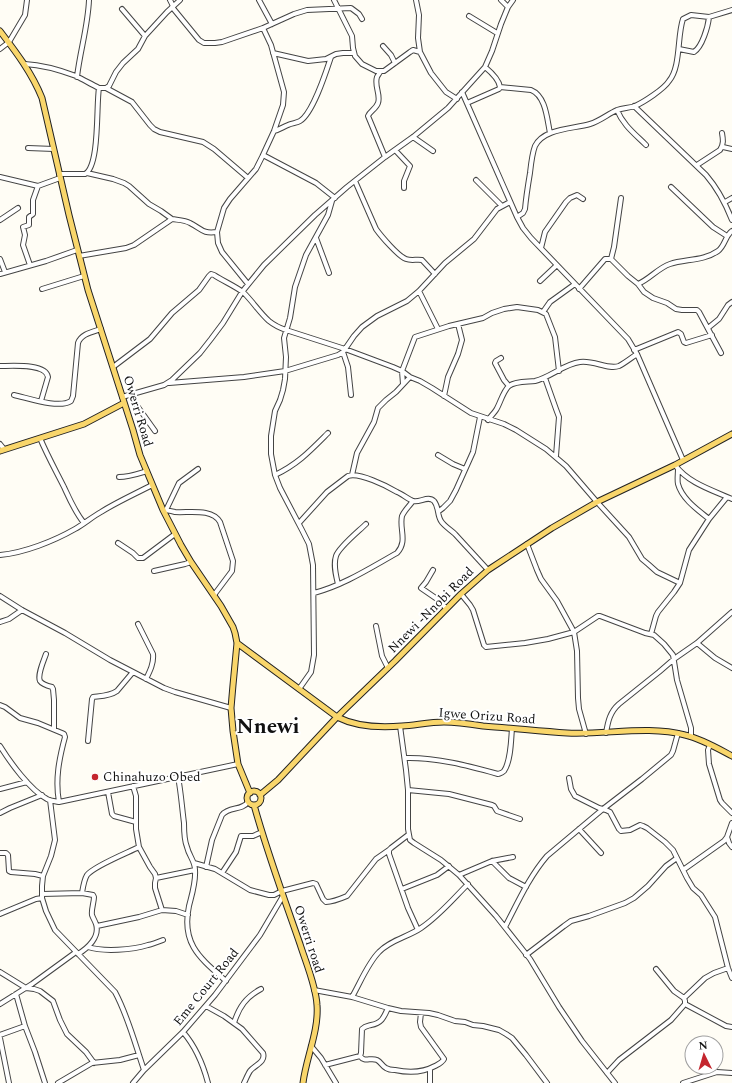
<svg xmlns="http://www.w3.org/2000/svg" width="732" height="1083" font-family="Spectral,serif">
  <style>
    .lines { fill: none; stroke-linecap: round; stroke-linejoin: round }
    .minor-casing { stroke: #444; stroke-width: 6 }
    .major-casing { stroke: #222; stroke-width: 7 }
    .minor { stroke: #fff; stroke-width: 4 }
    .major { stroke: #f9d66b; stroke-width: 5 }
    .poi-dot { fill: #c4262e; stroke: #fff; stroke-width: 1.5 }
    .labels { text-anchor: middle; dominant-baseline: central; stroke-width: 4; stroke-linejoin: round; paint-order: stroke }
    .street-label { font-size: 13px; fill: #111; stroke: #fff }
    .poi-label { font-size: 13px; fill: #111; stroke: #fff; text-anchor: start }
    .town-label { font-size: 21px; font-weight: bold; fill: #111; stroke: #fff }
  </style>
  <rect width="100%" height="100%" fill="#fffdf5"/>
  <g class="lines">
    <defs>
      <path id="minor" d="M170,0L173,6
        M259,0L272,24
        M334,0L352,36L353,48L355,56L362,64L376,71H384L410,52L413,50L420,52
        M416,0L419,15L418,38L420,52L431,73L446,92L457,99
        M501,0L508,7
        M172,7L199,40L204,43H215L222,42L263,28L294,14L307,10L351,8L359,14L362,19
        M122,9L145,36
        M469,16L497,33
        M383,46L391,55L395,63
        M0,49L9,42L25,15L27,0
        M679,49L694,52C702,47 708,27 709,17
        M273,53L308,61L326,59L336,54L343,53H354
        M25,64C43,65 60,70 76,76C84,80 91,84 99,88C96,105 100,166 85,174H59
        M485,67C491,72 499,79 500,87
        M380,72C379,74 378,75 377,77C374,86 381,95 378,103C376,109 370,111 368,116L385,157
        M77,77C80,51 88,26 89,0
        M99,88H106L109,86L116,72L123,63L138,49L145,36L167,12L180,0
        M106,88L132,102L150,125L154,129L160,132L203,142L214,149L248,178
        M462,92L517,217L523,228L531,238L628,339L637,354L683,460
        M467,103L499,89L500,87L531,90C546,96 547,119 550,133
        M634,106L706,175C718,189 725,202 732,220
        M617,110C623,125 635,134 646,145
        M274,131C279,130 283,127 288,125C292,123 297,123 300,121C313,113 326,72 331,57
        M413,137L433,151
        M723,147L732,149
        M28,148L54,149
        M395,150L410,166L404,181V188
        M263,155L316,183L335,198
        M697,165L720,150C724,144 723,139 722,133
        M87,173L113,179L124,183L129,186L149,204L161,211L172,219
        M0,177L38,186L60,178
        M476,180L502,206
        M355,181L376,229C381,236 398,256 406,259C411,261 417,259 422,260L435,274
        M671,187L713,227L727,236
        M725,202L732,198
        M517,217L523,213L525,209C526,197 528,185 530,173C531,164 532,154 535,146C544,128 573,129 590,124C600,121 608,114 617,110C623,108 629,108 635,106C644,102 664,89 669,81C681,67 677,36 683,19L691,15L709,17L732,10
        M0,220L18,208
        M316,238L329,273
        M541,248L545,232L566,202L570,198L577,195L583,199
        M79,256L126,248L134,245L172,219C178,220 185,220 190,223C202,229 202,234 217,232
        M0,259L5,272
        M611,259L614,247L621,198
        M30,265L23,245L25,235L23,227L29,225V217L33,214V200L38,186
        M0,274L46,261L77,250
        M540,281L557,265
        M248,284L222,252L218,243L217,232L224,208L230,199L256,169L262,157L274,131L283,105L284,92L271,45L263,28
        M638,284C650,279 658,268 670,264C685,259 704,261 718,251C725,246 725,236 732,231
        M42,289L84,276
        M579,289L605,259H611L628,276L638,284L644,292L653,298L667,303L676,309L682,310H697L699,312L721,353
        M419,291L438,329
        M543,312L550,302L575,284
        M708,328L719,319L728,305L732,302
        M634,350L678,332L681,334L684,342L686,343L712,335
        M343,352L348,367L351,395
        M501,358L496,361L495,363L504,380L509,386
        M0,366C11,366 46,363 48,377L41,401
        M113,367L150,339L172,313L199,290L209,276L211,274L214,275C223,281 237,287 244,293C253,302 260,313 269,321C274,325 280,328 286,330L345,349L393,367L402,371L410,377L420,381L432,388L471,413L504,424L516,430L546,449L566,466L597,502L629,537L642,559L648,564L657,572L680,583
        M545,378L556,409L559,417L556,456
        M169,383L244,377L285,371L338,355L343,352L354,336L362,327L377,316L407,301L419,291L445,263L474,239L497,209L510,202
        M403,384L402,371L415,337L449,326L483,318L492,313L504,309L517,307L538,310L546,314L555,337L559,371
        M131,394L135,403L155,431
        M14,395C28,398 59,409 71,401L73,396L78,343C81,334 92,332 101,329
        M444,396L448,377L458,354L462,340L458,324
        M122,397L164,385L172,380L200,353L211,339L223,323L242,292L264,265L315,215L347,187L385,157L413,137L448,108L485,67L492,51L501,24L508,7L513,0
        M488,420C491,416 494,413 496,410C500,404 503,391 509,386C515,381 528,382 535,381C551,377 564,364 580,362C594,360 608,370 619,366C625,363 631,358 637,354
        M40,438C47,455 56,471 64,487C70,500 75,512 84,523
        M0,444L4,449
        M438,455L453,464L465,469
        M675,465C688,483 712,490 732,499
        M678,469C678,474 677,480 678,484C682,499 698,510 709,519
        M275,475C298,464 310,451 328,433
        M352,475L357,453L374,422L378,408L386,400L396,392L410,377
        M119,477C129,477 137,474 147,471
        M163,510C167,510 171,511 175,512C189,513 212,508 220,522L233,561L232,571L214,595
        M166,510L179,483L198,469
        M439,511L443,508L450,501L456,490L473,452L480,417
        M299,523L327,492L348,476C359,472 387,486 397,492C402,494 408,499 413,501C420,503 428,495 434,501C439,507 437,515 441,521C444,526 451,530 455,534C466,546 477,558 488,570
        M118,543L133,553L138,558H143L175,534
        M527,544L537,570L541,579L557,601L574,632L577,651L578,698L579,709L586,734
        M0,555C24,553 54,541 75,529C84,524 92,517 101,512C117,502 135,494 152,485
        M433,570L426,582L421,588L437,599L446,608
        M154,571L185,564L191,562
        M338,584C336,576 333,565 336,556C339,547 359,531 366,524
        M314,593C344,585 370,568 397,553C408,541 399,529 402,516C404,511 410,505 413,501
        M461,594L470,605L473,610L484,645L486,647L525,643L548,639L574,632L598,616H600L645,633L654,635L664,644L673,655L677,680L691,728V737
        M0,596L22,610L65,633L110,660L164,688L175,692L231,708
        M0,622L9,619L22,610
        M138,624L153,654C154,663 150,671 146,679
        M376,626L382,656L388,668
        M651,634L656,616L658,612L674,592L680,583L689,550L709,519L727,497
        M697,643L715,658L732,668
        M46,654C44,660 37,675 40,681C42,684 48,686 52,687L53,689L54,700V729
        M299,689L311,672L314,655L313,565L309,544L302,530L280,488L275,475L271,454V436L275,411L280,400L283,390L285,379L286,357L284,338L290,318L295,287L306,255L328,215L332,201
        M0,705L5,707L20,718L38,723L62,733L64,734L65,737C59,759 55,780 59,802
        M400,726L406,770L408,790V829L410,840L414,843L441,860L459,875L496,916L530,959L559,1007L582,1041L615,1083
        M606,733C608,721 610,712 619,704L659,672L674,659L697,643L732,612
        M88,741L92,699L93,697C101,696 110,696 117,691L133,672
        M710,745L708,750L709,764L720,800L722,803L732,813
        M0,746C10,762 30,790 47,799C50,801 55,801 59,802L238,764
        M405,758C436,757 469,766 498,774C501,773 502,773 504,771C511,761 511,740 512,728
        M178,777C181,792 182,808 184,823C184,831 184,840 187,847C189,856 195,861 195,870C196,882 192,894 189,906C181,944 200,958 226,981
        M569,778L571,789L575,796L599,808L606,810L610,812L619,829L621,831L630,830L640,825L643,826L647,828L665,842L673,850L687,878L693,888L701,895L715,917L728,968L732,978
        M133,786L136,796V829L139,847L150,867L155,874L156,878L155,883V888L162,910
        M0,789L27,782
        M408,790L449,794L492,805L494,806L497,811L520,819
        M108,792L112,814L114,816L136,822
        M50,800L55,840L51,856L43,876L42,886V898L46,911L55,930L115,992C128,1016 135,1044 144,1070
        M0,813L10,808L42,795
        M579,829L601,853
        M408,835L391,848L389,850V854L408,908L418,930
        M727,837L729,843L732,847
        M0,853H6L8,855L9,871L11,872L35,874L43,876
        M492,861L509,878L526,887
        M194,863L215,869L250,890L269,895H274L282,891L313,883L316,884L323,899L326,902C333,902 340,899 347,896L376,859L389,850
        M206,867L212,840L222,815C229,806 242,811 248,802
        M683,870L724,841L727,837L732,823
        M222,873L236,852L241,836H253L262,832
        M459,875L492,861L513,857
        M156,878L195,870
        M402,889L437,875L449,866
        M82,893C83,887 84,880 87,875C94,866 127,853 139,847
        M42,894L82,893L93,895L94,897C94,902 91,910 92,915C93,918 95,921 96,924C100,937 88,948 78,954
        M0,914L36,899L42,898
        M97,926L139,917L162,910L176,911L188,915
        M505,927C518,902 529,877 547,856L603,809L642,779L671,755L673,751L678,733
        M88,947C103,952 133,950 148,945C153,944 158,942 163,940
        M526,955L564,926L571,921L589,916L625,903L634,898L648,886L666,866L677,858
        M0,972L26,988L34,989L40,991L53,1001L60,1020L67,1034L86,1052L94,1063
        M314,990L352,997L388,1008L401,1011L429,1013L438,1015L455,1021L465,1022L473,1025L483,1026L499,1030L506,1034L512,1038L526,1055L547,1083
        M16,994L25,1026L35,1052L45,1083
        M352,997C360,983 368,963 379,952C390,940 408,937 421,928C439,916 453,899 468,884
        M684,998L705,978L714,973L728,968
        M0,1004L32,984L76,952
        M685,1004L726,1026L732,1027
        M206,1006L224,1016L242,1029L263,1053C266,1062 255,1065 250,1071C248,1074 246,1079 244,1083
        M234,1023C239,1007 246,997 261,989
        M183,1032C196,1047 203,1064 208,1083
        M0,1035L25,1026
        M0,1038L9,1083
        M311,1046L321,1058L336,1083
        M360,1056C365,1063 370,1057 377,1060C381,1062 382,1066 386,1068C389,1070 392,1070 395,1070C409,1073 422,1073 435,1066C439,1064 442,1063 444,1059L421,1027L420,1022L421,1013
        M325,1065L360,1056L361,1053L362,1029C365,1026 367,1026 371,1025C382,1023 384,1017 388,1008
        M607,1073L619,1060L671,1020L685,1004V1001L684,998L674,991L656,969
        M58,1083L92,1063L120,1060L139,1055
        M133,1083L144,1070L183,1032L215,995L260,935L283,896
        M430,1083V1069
        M683,1083L717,1072L732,1073"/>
      <path id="major" d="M0,31C16,52 32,73 42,98L69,215L88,290L133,430L140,455L163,510L181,545L191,562L221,606L233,627L235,633L237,643L233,685L231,708L233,731L238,764L250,793
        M0,451L84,424L124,403
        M237,643L337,717C357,727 380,728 402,726C416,725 430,722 444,722C457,722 470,724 483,726C511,728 539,731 567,733C606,735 648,725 685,735C702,739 717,748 732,756
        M247 798a7 7 0 1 1 14 0a7 7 0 1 1-14 0Z
        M260,795L278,780L337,717L395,661L461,594L488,570L552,528L597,502L675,465L732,434
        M254,805C267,852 284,898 300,944C306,963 316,986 317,1005C319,1031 306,1058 303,1083"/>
    </defs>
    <!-- minor casing -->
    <use href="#minor" class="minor-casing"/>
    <!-- major casing -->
    <use href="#major" class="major-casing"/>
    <!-- minor -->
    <use href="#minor" class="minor"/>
    <!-- major -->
    <use href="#major" class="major"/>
  </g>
  <!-- markers -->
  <circle class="poi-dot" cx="95" cy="777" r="4"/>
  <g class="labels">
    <!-- street labels -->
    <g class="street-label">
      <text transform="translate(138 411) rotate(73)">Owerri Road</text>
      <text transform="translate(431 610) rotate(-45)">Nnewi -Nnobi Road</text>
      <text transform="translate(487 716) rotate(4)">Igwe Orizu Road</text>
      <text transform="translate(309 939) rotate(72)">Owerri road</text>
      <text transform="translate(206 987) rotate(-51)">Eme Court Road</text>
    </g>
    <!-- poi labels -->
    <g class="poi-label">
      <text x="103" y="777">Chinahuzo Obed</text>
    </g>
    <!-- town labels -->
    <g class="town-label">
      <text x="268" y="727">Nnewi</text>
    </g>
  </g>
  <!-- north arrow -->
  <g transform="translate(704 1055) rotate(355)"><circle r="19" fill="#ffffff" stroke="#a0a0a0"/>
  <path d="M0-3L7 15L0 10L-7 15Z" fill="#c4262e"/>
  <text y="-6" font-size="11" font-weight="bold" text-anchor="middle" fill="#111111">N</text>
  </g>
</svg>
